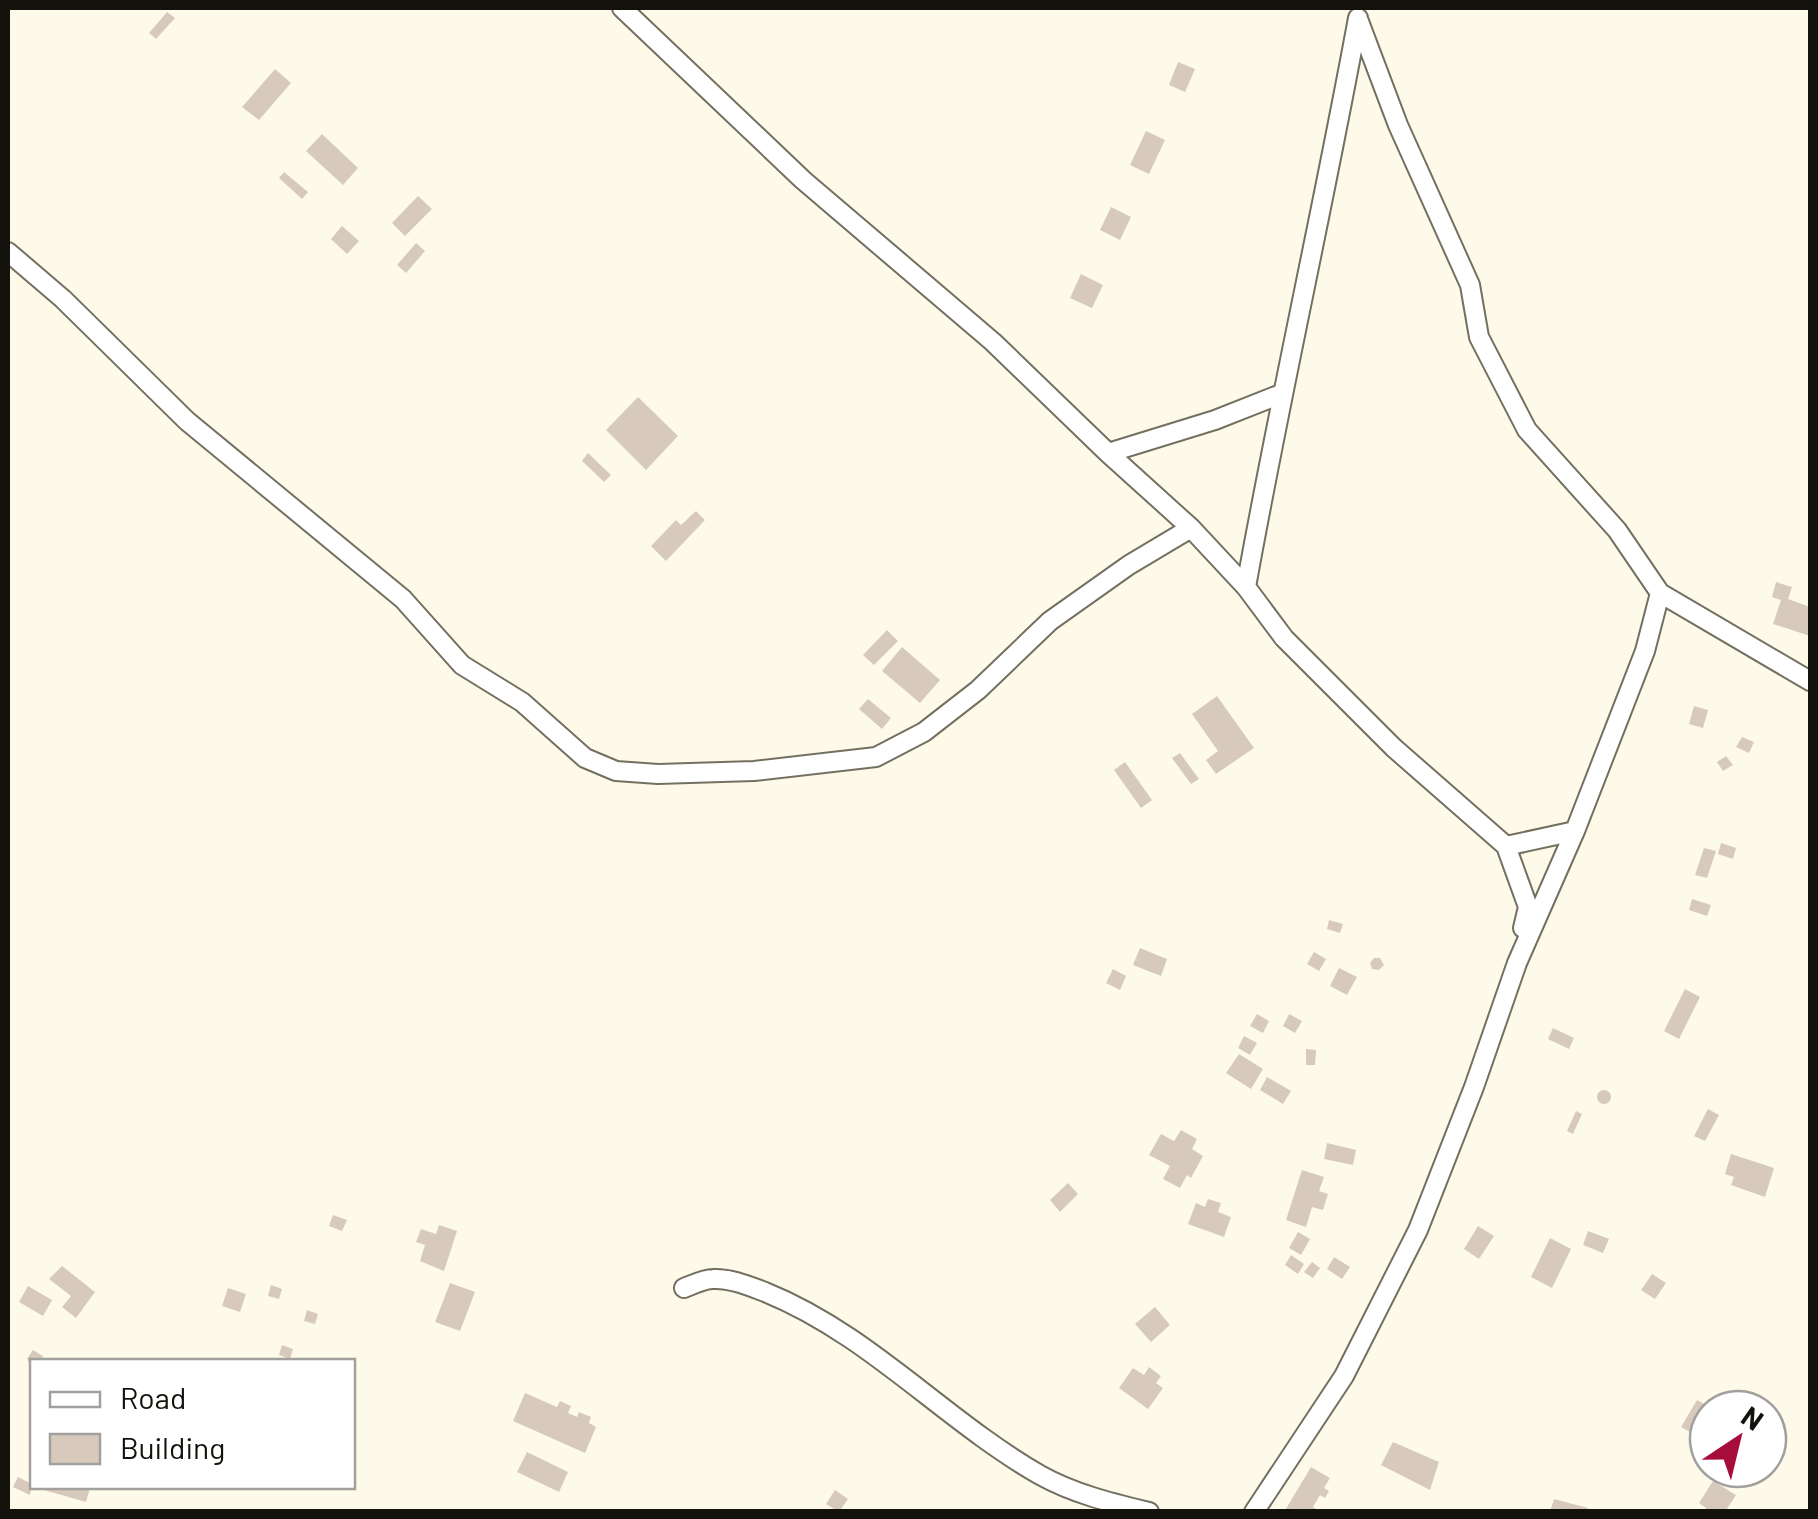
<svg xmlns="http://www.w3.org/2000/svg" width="1818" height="1519" font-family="Barlow,sans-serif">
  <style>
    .building { fill: #d7cabc }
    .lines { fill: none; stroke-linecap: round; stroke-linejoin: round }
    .minor-casing { stroke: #747061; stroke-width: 22 }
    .minor { stroke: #fff; stroke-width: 18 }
  </style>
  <rect width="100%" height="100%" fill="#fefae9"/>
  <!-- building -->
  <path class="building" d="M167,12L175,18L156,39L149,33Z
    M1178,62L1195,69L1185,92L1169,85Z
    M275,69L291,83L259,120L242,107Z
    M1146,131L1165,140L1149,174L1130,165Z
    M322,134L358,168L343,185L306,151Z
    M284,172L308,192L302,199L279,178Z
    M418,196L432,209L405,236L392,223Z
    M1111,207L1131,217L1120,240L1100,230Z
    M342,226L359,241L347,254L331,239Z
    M416,243L425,251L406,273L397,265Z
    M1081,274L1103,285L1092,308L1070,298Z
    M638,397L678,436L646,470L606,430Z
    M588,453L611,475L604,482L582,461Z
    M696,511L705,520L666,561L651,546L676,520L681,525Z
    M1776,582L1792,587L1788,599L1810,607V636L1773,624L1781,600L1772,597Z
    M887,630L898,641L874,665L863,655Z
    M902,647L940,680L920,703L882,671Z
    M1217,696L1254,748L1216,774L1206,760L1218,751L1192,714Z
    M868,699L891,718L882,729L859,709Z
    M1694,706L1708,710L1703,728L1689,724Z
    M1742,737L1754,742L1749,753L1736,747Z
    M1180,753L1199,779L1191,784L1172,758Z
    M1726,756L1733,765L1723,771L1717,762Z
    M1125,762L1152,800L1141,808L1114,770Z
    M1721,843L1736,848L1733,859L1718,854Z
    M1704,848L1716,851L1707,878L1695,875Z
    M1692,899L1711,905L1707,916L1689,910Z
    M1329,920L1343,924L1340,933L1327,929Z
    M1140,948L1167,959L1161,976L1133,965Z
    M1314,952L1326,959L1319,971L1307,964Z
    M1374,958H1380L1384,965L1379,970L1372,969L1370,963Z
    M1339,968L1357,977L1347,995L1330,986Z
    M1113,969L1126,976L1120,990L1106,983Z
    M1685,989L1700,997L1679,1039L1664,1031Z
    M1257,1014L1269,1021L1263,1033L1250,1026Z
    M1289,1014L1302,1021L1295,1033L1283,1026Z
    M1553,1028L1574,1038L1569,1049L1548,1039Z
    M1244,1036L1257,1043L1250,1055L1238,1048Z
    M1306,1049L1316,1050L1315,1065H1306Z
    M1239,1054L1263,1069L1251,1089L1226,1073Z
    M1267,1077L1291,1091L1283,1104L1260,1090Z
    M1597 1097a7 7 0 1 1 14 0a7 7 0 1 1-14 0Z
    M1708,1109L1719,1115L1705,1141L1694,1136Z
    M1576,1111L1582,1114L1573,1134L1567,1131Z
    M1181,1130L1197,1139L1192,1149L1203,1156L1191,1178L1187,1175L1180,1188L1163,1179L1170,1166L1149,1155L1161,1134L1174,1141Z
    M1327,1143L1356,1150L1353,1165L1324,1159Z
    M1731,1154L1774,1168L1765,1197L1731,1185L1734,1177L1725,1174Z
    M1302,1170L1324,1177L1319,1191L1328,1194L1323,1210L1312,1207L1306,1227L1286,1220Z
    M1068,1183L1078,1194L1060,1212L1050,1200Z
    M1208,1199L1221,1203L1218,1212L1231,1217L1224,1237L1188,1224L1196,1203L1205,1207Z
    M333,1215L347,1220L342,1231L329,1226Z
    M439,1225L457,1231L444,1271L420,1261L425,1245L416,1242L421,1229L436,1234Z
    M1478,1226L1494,1236L1479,1259L1464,1249Z
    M1588,1231L1609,1239L1603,1253L1583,1245Z
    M1298,1232L1310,1239L1301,1255L1289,1248Z
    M1550,1238L1571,1249L1552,1288L1531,1277Z
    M1291,1255L1304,1264L1298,1274L1285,1265Z
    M1334,1257L1350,1267L1342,1279L1327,1269Z
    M1312,1262L1320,1268L1313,1278L1304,1272Z
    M62,1266L95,1292L76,1318L62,1307L71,1296L49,1279Z
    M1652,1274L1666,1283L1655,1299L1641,1290Z
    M450,1283L475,1292L460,1331L435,1322Z
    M271,1285L282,1289L279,1299L268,1296Z
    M28,1286L52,1300L43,1316L19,1302Z
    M228,1288L246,1294L240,1312L222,1306Z
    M1155,1307L1170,1325L1151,1342L1135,1324Z
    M307,1310L318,1314L315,1324L304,1321Z
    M282,1345L293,1349L290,1359L279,1355Z
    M33,1350L43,1356L41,1362H32V1368L27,1359Z
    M1149,1367L1161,1376L1156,1383L1163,1388L1148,1409L1119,1388L1133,1368L1144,1375Z
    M525,1393L557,1407L560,1401L571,1406L568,1413L577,1417L579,1412L591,1417L589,1423L596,1427L585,1453L513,1421Z
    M1697,1400L1713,1409H1708V1418L1697,1436L1681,1427Z
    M1708,1430V1458L1696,1451Z
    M1393,1442L1439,1462L1430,1490L1381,1465Z
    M527,1452L568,1472L559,1492L517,1472Z
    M1311,1467L1330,1478L1324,1488L1329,1491L1325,1498L1320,1495L1313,1507L1321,1512H1284Z
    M18,1477L32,1484L30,1495L13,1487Z
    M1713,1481L1736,1495L1725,1512H1711L1699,1503Z
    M46,1486H83L90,1488L86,1502L44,1490Z
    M835,1490L848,1499L839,1512L826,1504Z
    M1554,1499L1588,1508L1587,1512H1550Z"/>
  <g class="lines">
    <defs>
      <path id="minor" d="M622,8L803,180L993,342L1108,453L1191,528L1246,587L1284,638L1394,748L1506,846L1528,907L1523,928
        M8,252L63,299L187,421L403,599L462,665L522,702L585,758L616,771L658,774L754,771L876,757L924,732L978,690L1050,621L1129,565L1191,528
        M1108,453L1215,420L1281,394
        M1246,587C1280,397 1323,209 1358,18
        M1660,593L1810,681
        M1506,846L1575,831
        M684,1288C692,1285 704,1279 713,1279C730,1278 749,1286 765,1292C869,1334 944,1420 1040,1475C1074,1494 1112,1503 1149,1512
        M1254,1512L1344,1376L1418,1230L1474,1087L1517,963L1575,831L1645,651L1660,593L1617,530L1527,430L1479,337L1470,285L1398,125L1358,19"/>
    </defs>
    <!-- minor casing -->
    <use href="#minor" class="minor-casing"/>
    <!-- minor -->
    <use href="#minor" class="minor"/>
  </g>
  <!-- border -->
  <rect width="1818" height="1519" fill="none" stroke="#14120c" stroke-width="20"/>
  <!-- legend -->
  <rect x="30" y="1359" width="325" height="130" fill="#ffffff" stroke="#a1a09e" stroke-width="2.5"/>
  <rect x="50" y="1392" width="50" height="15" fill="#ffffff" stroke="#a1a09e" stroke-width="2.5"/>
  <text x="120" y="1409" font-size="30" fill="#14120c">Road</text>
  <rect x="50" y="1434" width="50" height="30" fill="#d7cabc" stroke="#a1a09e" stroke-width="2.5"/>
  <text x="120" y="1459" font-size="30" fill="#14120c">Building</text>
  <!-- north arrow -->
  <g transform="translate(1738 1439) rotate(35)"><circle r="48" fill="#ffffff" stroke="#a1a09e" stroke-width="2.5"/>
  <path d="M0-8L18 38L0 25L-18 38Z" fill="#a60d3b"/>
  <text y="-15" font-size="28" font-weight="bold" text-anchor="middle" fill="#14120c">N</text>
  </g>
</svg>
